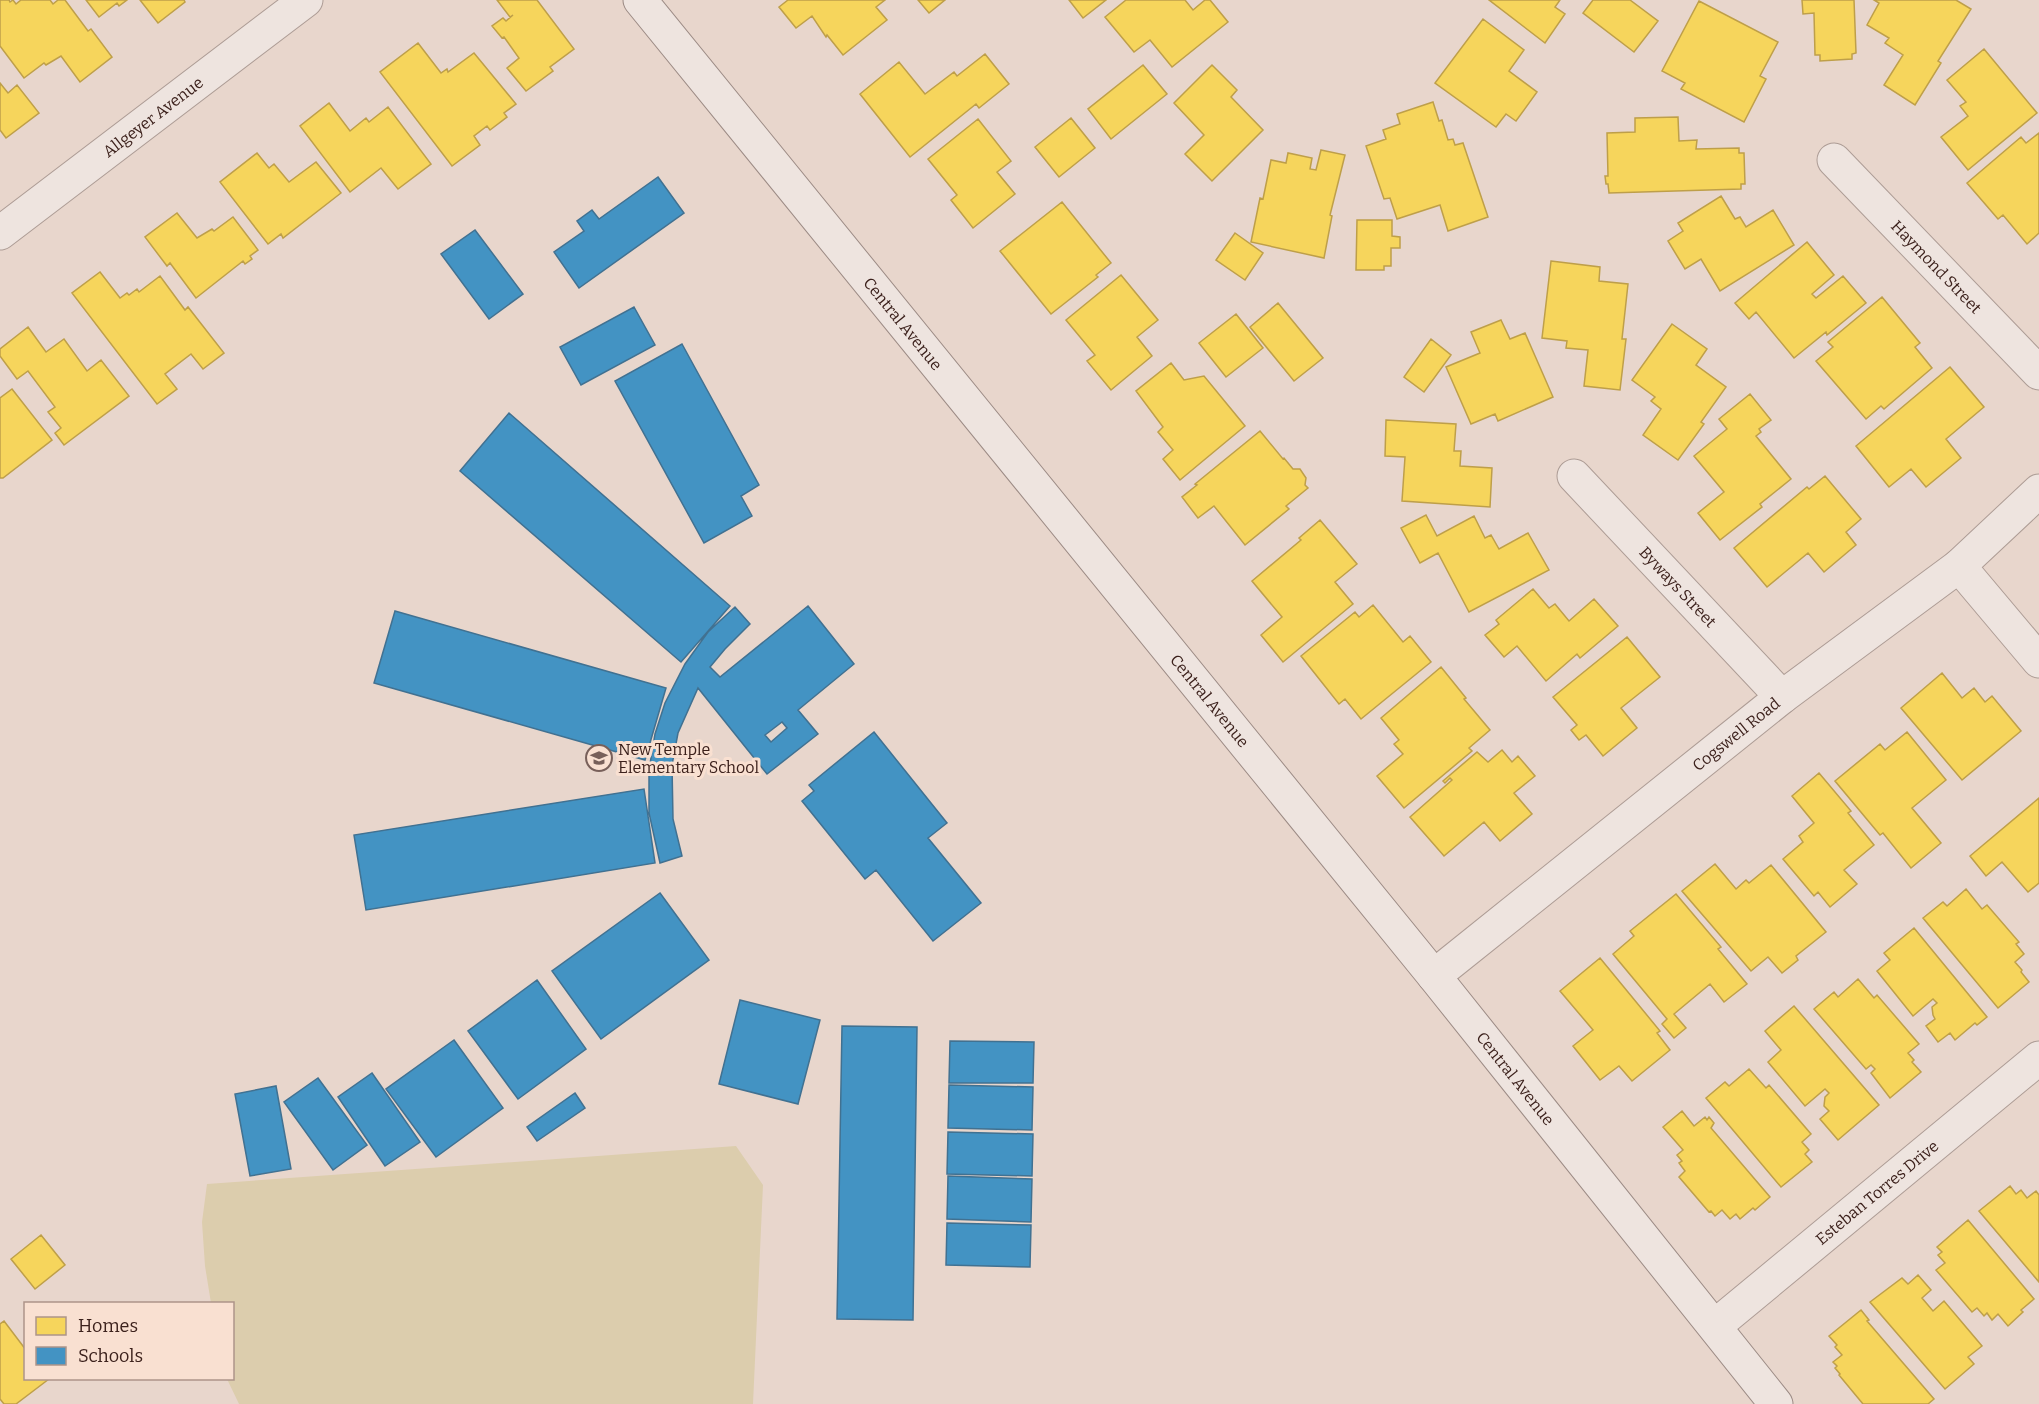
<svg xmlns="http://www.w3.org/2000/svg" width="2039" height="1404" font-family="Bitter,serif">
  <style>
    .green { fill: #dccdad }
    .homes { fill: #f6d55c; stroke: #be9f49; stroke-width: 1.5 }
    .schools { fill: #4393c3; stroke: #417191; stroke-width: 1.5; fill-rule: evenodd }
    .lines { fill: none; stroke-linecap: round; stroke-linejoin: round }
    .street-casing { stroke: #ad9c95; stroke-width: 35 }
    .secondary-casing { stroke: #9c8b85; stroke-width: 35 }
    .street { stroke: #eee4df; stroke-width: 33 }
    .secondary { stroke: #eee4df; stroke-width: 33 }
    .labels { text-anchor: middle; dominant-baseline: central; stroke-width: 6; stroke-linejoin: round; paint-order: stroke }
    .street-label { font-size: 16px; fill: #3c211c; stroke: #f9e0d1 }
    .poi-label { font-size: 16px; fill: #3c211c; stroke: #f9e0d1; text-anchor: start }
  </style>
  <rect width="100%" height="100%" fill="#e8d6cc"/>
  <!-- green -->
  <path class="green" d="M736,1146L763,1185L753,1404H239L227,1379L232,1378V1304L211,1303L205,1266L202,1222L207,1184Z"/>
  <!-- homes -->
  <path class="homes" d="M0,0H9L10,2L13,0L16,4L21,0H50L53,4L58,0H65L88,31L91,29L112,57L80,82L61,56L46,65L44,63L24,78L0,46Z
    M86,0H127L119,6L117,3L99,17Z
    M140,0H184L185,2L158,23Z
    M497,0H537L574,49L550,67L553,71L526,91L507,68L519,58L504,37L502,38L492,26L503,18L506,21L513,15L510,17Z
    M788,0H885L876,7L887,20L843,55L827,35L826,37L812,16L796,28L779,7Z
    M918,0H945L929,13Z
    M1069,0H1106L1083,18Z
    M1126,0H1185L1193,10L1205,0H1210L1228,22L1172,67L1150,40L1134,52L1105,17Z
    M1489,0H1560L1555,7L1565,14L1545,43Z
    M1593,0H1630L1658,21L1634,52L1583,13Z
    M1802,0H1854L1856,53L1852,54V59L1820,61V55H1815L1814,13L1803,14Z
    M1874,0H1956L1971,9L1938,61L1941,63L1915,105L1884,85L1903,55L1885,43L1889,38L1867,25L1879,3Z
    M1699,1L1778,42L1760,76L1766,79L1744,122L1681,89L1685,83L1662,71Z
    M1483,19L1524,50L1509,71L1537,92L1516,121L1506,114L1496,127L1435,83Z
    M418,43L441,73L447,69L448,72L474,53L516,104L504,113L507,117L490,130L487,126L474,136L480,145L452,166L380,72Z
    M1984,49L2037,113L1968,170L1941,137L1968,116L1960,106L1966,102L1947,80Z
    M985,54L1009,84L979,108L976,104L910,157L860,94L899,62L925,94L954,72L957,76Z
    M1143,65L1167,94L1111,139L1088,109Z
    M1212,65L1237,90L1231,97L1263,130L1212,181L1185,154L1204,135L1174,103Z
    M0,83L8,93L17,85L39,113L6,138L0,130Z
    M1433,102L1439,121L1442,120L1448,140L1453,139L1455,145L1463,143L1488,217L1448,231L1440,205L1397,219L1390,198L1384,199L1366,146L1386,139L1383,130L1400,124L1397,114Z
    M329,103L350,131L366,118L369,122L388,107L431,164L398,189L381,168L350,192L300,126Z
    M1678,117L1679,141L1697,140L1696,149L1739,148V153H1744L1745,184H1741V189L1609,193L1608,184H1606L1605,176H1608L1607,133L1635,132V118Z
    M1071,118L1095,148L1059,177L1035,147Z
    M978,119L1011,161L997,172L1015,194L973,228L951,200L957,195L928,159Z
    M2039,133V233L2027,244L2003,215L1998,219L1967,183L2021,137L2026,143Z
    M1321,150L1345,155L1330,215L1332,216L1324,258L1251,242L1260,198L1263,199L1271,160L1286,163L1288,153L1312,158L1310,169L1316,170Z
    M257,153L269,168L274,164L289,182L316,162L341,193L283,238L281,234L268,244L220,182Z
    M1721,196L1735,219L1740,217L1746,227L1773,210L1794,245L1720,291L1701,259L1685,269L1668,241L1683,231L1678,223Z
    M1062,202L1111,263L1096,275L1098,277L1051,314L1000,251Z
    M177,213L197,238L212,229L214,231L233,217L258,250L250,256L252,259L245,264L243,261L196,298L170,263L167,266L145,237Z
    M1357,220H1392V236L1400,237V248H1391V266H1384V270H1356Z
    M1235,233L1263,253L1245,280L1216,260Z
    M1807,242L1834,275L1812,294L1816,298L1843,276L1866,303L1827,335L1826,332L1794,358L1756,312L1749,319L1735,303Z
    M1551,261L1600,267L1599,281L1628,284L1622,339H1626L1620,390L1584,386L1588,350L1566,348L1567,341L1542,338Z
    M100,272L120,298L127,293L129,295L137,289L139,292L160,276L185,310L188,307L224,353L203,369L191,354L165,374L177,389L157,404L72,293Z
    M1121,275L1158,320L1137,337L1152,356L1111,390L1087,361L1095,355L1066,320Z
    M1882,297L1920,343L1915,347L1932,368L1884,409L1881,406L1866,419L1816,361L1833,347L1828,342Z
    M1278,303L1323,358L1294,381L1250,327Z
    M1236,314L1263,348L1226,377L1199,343Z
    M1501,320L1510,339L1525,333L1553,397L1498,421L1495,414L1471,424L1446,367L1480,353L1471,332Z
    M1672,324L1707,349L1696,365L1726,387L1701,422L1704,424L1678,460L1643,435L1661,409L1651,401L1655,397L1632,380Z
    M28,327L46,352L64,339L87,371L101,360L129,396L64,445L55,433L61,428L48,412L55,407L28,371L17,379L0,356V349Z
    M1431,339L1451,355L1424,392L1404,377Z
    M1171,363L1184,380L1204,376L1245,426L1180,480L1163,459L1173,450L1158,432L1163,427L1136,391Z
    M1950,367L1984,407L1946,439L1961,458L1926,487L1911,469L1889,487L1856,446Z
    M12,389L52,440L3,478H0V398Z
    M1750,394L1771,420L1759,429L1761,432L1756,436L1791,479L1760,504L1762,507L1720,540L1698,513L1724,492L1694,456L1727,429L1719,419Z
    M1386,420L1456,424L1454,451H1461L1460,466L1492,468L1490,507L1402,501L1405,457L1385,456Z
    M1260,431L1283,459L1284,458L1293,469H1300L1306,478L1305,485L1308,488L1286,506L1289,509L1245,545L1214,506L1198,518L1182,497L1197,485L1195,484Z
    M1825,476L1861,519L1846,532L1856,545L1824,572L1808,553L1767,587L1734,548L1807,487L1809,489Z
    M1426,515L1437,536L1474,516L1485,538L1491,535L1499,549L1528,533L1549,570L1469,612L1438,553L1420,563L1401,528Z
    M1320,520L1357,564L1335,582L1353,604L1283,662L1261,635L1282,617L1252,581L1301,540L1299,538Z
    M1533,589L1549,608L1555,604L1569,621L1594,599L1618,626L1580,658L1577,654L1546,681L1517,646L1504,657L1485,635L1499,624L1496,620Z
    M1373,605L1403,642L1410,636L1431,662L1361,719L1345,699L1339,704L1301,656L1355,612L1359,617Z
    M1627,637L1660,677L1621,708L1637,728L1603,756L1586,735L1579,740L1571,730L1577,725L1553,697Z
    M1441,667L1466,698L1464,699L1490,730L1469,748L1472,751L1404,808L1377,776L1403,754L1394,744L1399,740L1381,718Z
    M1942,673L1962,698L1974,688L1985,702L1992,696L2021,731L1962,780L1901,708Z
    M1907,732L1946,780L1912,808L1941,843L1911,868L1883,833L1880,835L1835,781L1880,744L1885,750Z
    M1502,750L1512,762L1518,756L1535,776L1514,793L1532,814L1500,841L1484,822L1444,856L1410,817L1452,780L1450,778L1445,783L1443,781L1477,752L1488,762Z
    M1819,773L1851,811L1848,813L1874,845L1844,870L1857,884L1830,907L1818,892L1814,896L1783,859L1803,842L1799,836L1814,823L1792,796Z
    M2039,798V883L2028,892L2002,862L1986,876L1970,856Z
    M1715,864L1736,889L1746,880L1749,883L1771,865L1826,932L1796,956L1798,960L1782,973L1768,957L1751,971L1682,891Z
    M1966,889L1982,909L1987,905L2019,942L2016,944L2024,954L2015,962L2022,970L2021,972L2029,982L1998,1008L1923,918L1943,902L1947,906Z
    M1676,894L1721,947L1718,949L1747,984L1724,1002L1710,984L1674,1014L1686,1028L1674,1038L1662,1024L1667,1019L1613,954L1634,936L1630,931Z
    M1914,928L1987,1017L1977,1025L1975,1023L1955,1040L1950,1033L1938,1042L1926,1026L1935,1019L1933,1015L1932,1007L1937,1003L1933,999L1913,1016L1877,971L1890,960L1884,953Z
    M1600,958L1660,1031L1657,1033L1670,1050L1632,1081L1619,1066L1600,1080L1573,1046L1593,1030L1560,991Z
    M1858,979L1874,998L1877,995L1919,1044L1908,1053L1914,1060L1912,1062L1921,1072L1890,1098L1871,1073L1875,1069L1871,1065L1866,1069L1814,1009L1834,992L1838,997Z
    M1794,1006L1879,1105L1838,1140L1820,1119L1829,1111L1824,1106L1825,1097L1829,1093L1825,1089L1805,1106L1768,1062L1781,1050L1765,1031Z
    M1749,1069L1766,1088L1769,1085L1811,1134L1802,1142L1809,1150L1805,1154L1812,1162L1781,1187L1706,1098L1725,1082L1729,1086Z
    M1682,1111L1694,1126L1705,1117L1707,1120L1709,1117L1714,1123L1711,1128L1770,1197L1755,1210L1753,1208L1740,1219L1736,1214L1730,1219L1722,1210L1715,1216L1711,1211L1709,1212L1679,1177L1685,1171L1679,1163L1682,1161L1677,1155L1683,1150L1663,1127Z
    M2010,1186L2016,1194L2021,1190L2027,1198L2036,1191L2039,1195V1282L1979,1211Z
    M1968,1220L2034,1299L2021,1310L2023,1312L2008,1326L1998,1314L1992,1320L1987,1313L1984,1316L1977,1308L1972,1312L1936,1270L1945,1263L1938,1255L1942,1252L1937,1247Z
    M41,1235L65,1265L35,1289L11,1259Z
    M1918,1275L1931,1290L1922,1298L1933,1311L1944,1301L1982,1346L1968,1357L1974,1364L1945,1389L1870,1302L1902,1278L1908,1284Z
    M1861,1310L1869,1320L1867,1321L1934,1399L1928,1404H1863L1839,1375L1840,1374L1835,1368L1837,1366L1833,1362L1842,1355L1835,1347L1837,1345L1829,1336Z
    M4,1321L26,1350V1378L49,1379L16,1404H4L0,1399V1324Z"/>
  <!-- schools -->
  <path class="schools" d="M658,177L684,213L579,288L554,252L584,231L577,221L592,210L599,219Z
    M475,230L523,294L489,319L441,254Z
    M634,307L655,345L581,385L560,347Z
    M682,344L759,485L741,496L752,516L704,543L615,381Z
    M509,413L730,606L681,662L460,471Z
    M808,606L854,664L798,710L818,734L767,774L698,688L678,733L672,765L673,819L682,856L660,863L649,813V770L655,734L665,703L685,664L708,632L735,607L750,624L725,649L710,667L720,677ZM782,722L787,728L771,742L765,735Z
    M395,611L666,688L645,760L374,683Z
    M874,732L947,823L928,838L981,903L933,941L876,870L865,879L802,801L814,791L809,785Z
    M644,789L655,863L366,910L354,835Z
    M660,893L709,960L601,1039L552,971Z
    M537,980L586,1049L518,1099L468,1031Z
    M740,1000L820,1020L798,1104L719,1084Z
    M842,1026L917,1027L913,1320L837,1319Z
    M454,1040L503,1108L436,1157L386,1089Z
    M950,1041L1034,1042L1033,1083H949Z
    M372,1073L420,1142L385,1166L338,1097Z
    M318,1078L367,1145L333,1170L284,1102Z
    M949,1085L1033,1087L1032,1130L948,1128Z
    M276,1086L291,1169L250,1176L235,1094Z
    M575,1093L585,1108L537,1141L527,1127Z
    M948,1132L1033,1134L1032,1176L947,1174Z
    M948,1176L1032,1179L1031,1222L947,1219Z
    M947,1223L1031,1225L1030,1267L946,1265Z"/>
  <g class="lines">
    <defs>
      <g id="street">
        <path id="s1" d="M1834,160L2039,373"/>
        <path id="s2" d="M0,233L306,0"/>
        <path id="s3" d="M1574,476L1782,697"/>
        <path d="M1959,566L2039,661"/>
        <path id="s4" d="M1434,976L1782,697L1959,566L2039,491"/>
        <path id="s5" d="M1715,1326L2039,1058"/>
      </g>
      <g id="secondary">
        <path id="s6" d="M640,0L1434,976L1776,1404"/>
      </g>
    </defs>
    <!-- street casing -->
    <use href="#street" class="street-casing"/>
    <!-- secondary casing -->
    <use href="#secondary" class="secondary-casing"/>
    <!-- street -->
    <use href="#street" class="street"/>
    <!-- secondary -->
    <use href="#secondary" class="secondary"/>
  </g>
  <!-- icons -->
  <defs>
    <symbol id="school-ring" viewBox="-11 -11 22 22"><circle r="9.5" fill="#f9e0d1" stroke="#78605a" stroke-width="1.5"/><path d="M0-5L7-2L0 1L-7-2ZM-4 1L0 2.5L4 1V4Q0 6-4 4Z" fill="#78605a"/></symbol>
  </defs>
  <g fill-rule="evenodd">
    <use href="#school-ring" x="584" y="743" width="30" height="30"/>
  </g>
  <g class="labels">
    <!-- street labels -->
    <g class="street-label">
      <text stroke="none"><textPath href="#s2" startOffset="192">Allgeyer Avenue</textPath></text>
      <text stroke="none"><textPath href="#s1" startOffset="148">Haymond Street</textPath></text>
      <text stroke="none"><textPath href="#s6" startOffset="417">Central Avenue</textPath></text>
      <text stroke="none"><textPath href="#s3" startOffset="152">Byways Street</textPath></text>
      <text stroke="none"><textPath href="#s6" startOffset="903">Central Avenue</textPath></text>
      <text stroke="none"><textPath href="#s4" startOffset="387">Cogswell Road</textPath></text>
      <text stroke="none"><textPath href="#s6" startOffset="1389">Central Avenue</textPath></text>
      <text stroke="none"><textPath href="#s5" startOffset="210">Esteban Torres Drive</textPath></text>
    </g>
    <!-- poi labels -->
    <g class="poi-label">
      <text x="618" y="749">New Temple<tspan x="618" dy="18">Elementary School</tspan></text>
    </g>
  </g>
  <!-- legend -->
  <rect x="24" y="1302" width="210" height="78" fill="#f9e0d1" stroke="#ad9489" stroke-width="1.5"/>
  <rect x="36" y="1317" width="30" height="18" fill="#f6d55c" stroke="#ad9489" stroke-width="1.5"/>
  <text x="78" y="1332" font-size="18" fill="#3c211c">Homes</text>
  <rect x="36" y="1347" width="30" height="18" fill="#4393c3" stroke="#ad9489" stroke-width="1.5"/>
  <text x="78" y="1362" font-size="18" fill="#3c211c">Schools</text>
</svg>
